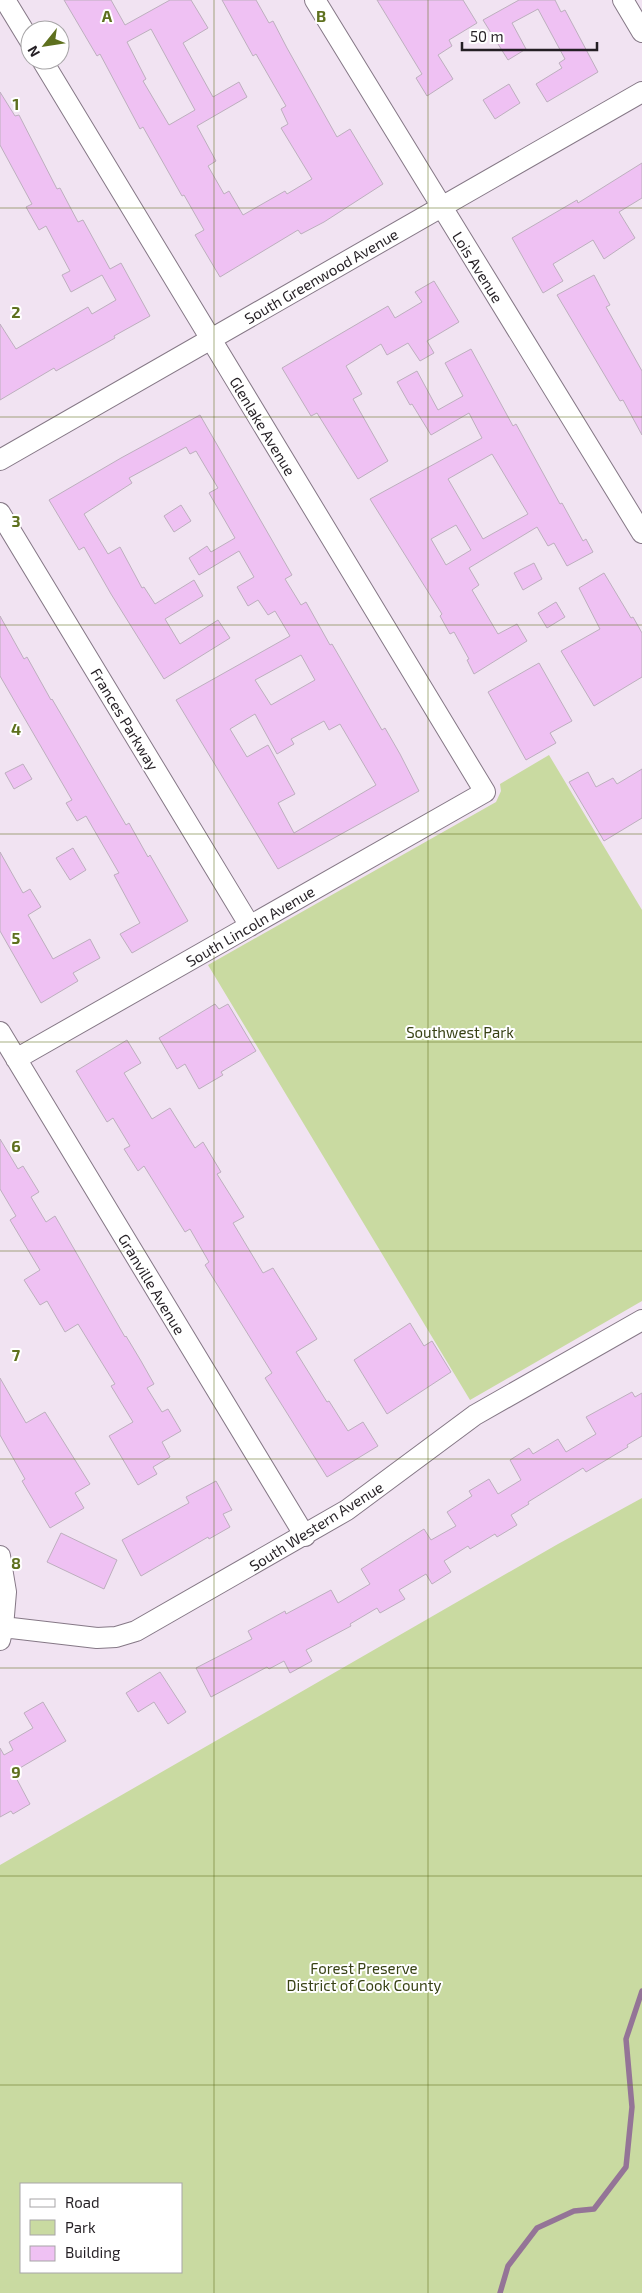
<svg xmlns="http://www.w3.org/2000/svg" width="642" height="2293" font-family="'Exo 2',sans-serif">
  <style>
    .green { fill: #c9daa1; fill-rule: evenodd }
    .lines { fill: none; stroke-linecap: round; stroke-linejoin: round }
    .stream { stroke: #947497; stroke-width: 5.5 }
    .building { fill: #efc1f3; stroke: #bdafbe; fill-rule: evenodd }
    .minor-casing { stroke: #857886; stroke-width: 22 }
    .minor { stroke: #fff; stroke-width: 20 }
    .grid { fill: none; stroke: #5e701e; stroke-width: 1; stroke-opacity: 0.55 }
    .labels { text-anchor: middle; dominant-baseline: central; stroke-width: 4; stroke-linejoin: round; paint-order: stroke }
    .street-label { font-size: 15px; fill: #241f24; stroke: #fff }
    .park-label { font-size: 15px; fill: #374114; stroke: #fff }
    .grid-label { font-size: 16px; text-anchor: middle; font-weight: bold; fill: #5e701e; stroke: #fff; stroke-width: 4; stroke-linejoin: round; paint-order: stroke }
  </style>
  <rect width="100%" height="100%" fill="#f1e3f2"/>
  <!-- green -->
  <path class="green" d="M549,755L642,910V1301L470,1400L208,965L496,802L501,791L500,784Z
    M642,1498V2293H0V1865L558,1544ZM21,2184H181V2272H21Z"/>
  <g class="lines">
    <!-- stream -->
    <path class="stream" d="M500,2293L508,2266L537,2228L574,2211L594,2209L626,2167L632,2107L626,2039L642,1991"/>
  </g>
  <!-- building -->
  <path class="building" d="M64,0H111L125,25L170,0H191L208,28L183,43L213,97L239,82L247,97L197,126L216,161L208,166L224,194L229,191L243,215L285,191L287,194L312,179L281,128L288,124L281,109L286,106L256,54L253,56L222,0H256L269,23L273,21L287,48L337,137L350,129L383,184L324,222L301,234L298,230L220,277L195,235L204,230L184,195L182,196L143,127L140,129L100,54L97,56ZM151,29L195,110L169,125L143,81L146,79L127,42Z
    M377,0H463L477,23L449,40L452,46L438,55L453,79L427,96L416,78L422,74Z
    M519,0H555L561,12L565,10L598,72L547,102L536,84L562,68L559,63L565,59L538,9L512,23L526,49L508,60L483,20Z
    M509,84L520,103L495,119L483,100Z
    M0,92L15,116L19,115L57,189L60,188L78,222L83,220L110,269L121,263L150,316L114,336L115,338L56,371L54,368L0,400V324L16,349L88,307L92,314L116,300L102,275L71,292L62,275L70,271L46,226L39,230L26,207L32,204L0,145Z
    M642,163V198L619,212L635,238L604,259L593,240L553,264L563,281L543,293L512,238L577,200L578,203Z
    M594,275L610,305L606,307L642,371V435L623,400L620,401L557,295Z
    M434,281L459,322L427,341L434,353L420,361L408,343L387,355L381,344L346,366L362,394L353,399L388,461L358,479L317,413L311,416L282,368L388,306L395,318L422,302L415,292Z
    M471,349L513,426L516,424L560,504L562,503L583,541L586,539L593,552L567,566L554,543L548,546L537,527L469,568L479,585L472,590L498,634L517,624L527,641L474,674L467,660L469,659L454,632L450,634L440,616L442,614L370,499L482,438L469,413L431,435L412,404L410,405L397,382L417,371L438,410L463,396L445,363ZM492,454L528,514L483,539L448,479ZM456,525L471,550L446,565L431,539Z
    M200,415L292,575L285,579L301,605L306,602L330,645L332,644L382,730L385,728L400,754L419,791L278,869L176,700L290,636L275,611L268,615L258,600L248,606L237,587L254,577L239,551L199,575L189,558L207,546L211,552L235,538L209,493L218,488L196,451L190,454L186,447L129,478L132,483L84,514L108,554L120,547L142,588L144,587L155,604L194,580L203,596L165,619L180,644L218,620L230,638L164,679L111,594L84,547L79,550L49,500L121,458ZM301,655L315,680L271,705L255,680ZM255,714L277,754L294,744L291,739L324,721L329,730L340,724L376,785L294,833L278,803L295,794L268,745L247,757L230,729Z
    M181,505L191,521L174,532L164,516Z
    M534,563L542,579L523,590L514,573Z
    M604,573L631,618L633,617L642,633V677L594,706L561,651L600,629L579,588Z
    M556,602L565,617L547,628L538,613Z
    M0,616L24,659L27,657L51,700L52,699L126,825L129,823L148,857L150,855L188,921L132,953L120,934L140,923L114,875L119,873L86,816L77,821L66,803L72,800L0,676Z
    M539,663L572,721L550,733L556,743L526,760L488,692Z
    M23,764L32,779L14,789L5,773Z
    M642,769V818L604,841L569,782L588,772L596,787L613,778L617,784Z
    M73,848L86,870L70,880L56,858Z
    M0,852L23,893L30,889L41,907L28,915L53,959L90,939L100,958L73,973L78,981L41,1003L0,931Z
    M215,1004L219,1009L228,1004L256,1051L221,1072L223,1075L199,1089L185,1064L177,1069L159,1038Z
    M127,1040L141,1063L124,1073L152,1119L170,1108L195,1148L203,1142L221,1172L217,1174L244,1217L233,1223L263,1273L273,1268L317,1339L296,1352L327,1402L329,1401L348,1431L363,1422L378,1446L327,1477L265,1378L272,1373L205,1265L209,1262L190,1229L185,1232L144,1166L138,1171L124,1149L130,1146L113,1118L107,1122L76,1071Z
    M0,1139L18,1169L23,1166L39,1192L31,1197L46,1222L55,1216L125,1337L126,1336L141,1361L154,1384L147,1388L162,1412L168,1409L181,1431L162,1442L170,1457L153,1467L157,1474L138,1485L109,1436L133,1422L111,1386L115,1384L78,1324L65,1332L47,1301L40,1305L24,1280L40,1270L10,1220L16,1216L0,1189Z
    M410,1323L424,1346L432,1341L451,1372L387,1414L354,1360Z
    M0,1378L26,1423L45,1412L90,1484L75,1493L84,1508L50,1528L22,1481L25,1479L0,1435Z
    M632,1392L635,1397L642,1393V1436L627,1445L628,1447L586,1472L583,1468L528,1502L529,1504L511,1515L517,1525L497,1537L495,1534L470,1549L468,1546L444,1561L451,1572L432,1584L426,1574L399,1590L405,1599L380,1613L377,1608L350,1624L351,1626L306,1650L312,1661L290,1673L284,1661L269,1669L267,1667L211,1697L196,1668L252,1639L248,1631L285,1611L286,1614L331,1590L338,1603L370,1584L361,1569L424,1529L431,1540L456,1526L447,1512L472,1496L469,1491L489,1479L498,1494L521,1480L510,1460L529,1448L533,1454L558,1439L566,1452L596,1434L586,1417Z
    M216,1481L232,1510L223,1514L230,1527L209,1539L208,1537L141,1576L122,1540L189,1503L186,1497Z
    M61,1533L117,1560L104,1589L47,1562Z
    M160,1672L186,1712L168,1724L154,1702L138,1712L126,1693Z
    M43,1702L66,1741L13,1772L30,1804L13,1814L11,1811L0,1817V1748L4,1755L13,1750L9,1742L33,1728L24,1713Z"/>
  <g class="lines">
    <defs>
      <path id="minor" d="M5,0L30,41
        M315,0L642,533
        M623,0L642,32
        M0,460L642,92
        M0,513L250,926
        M0,1032L305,1536
        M16,1059L485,792L42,60
        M0,1556L6,1592L3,1627
        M0,1640L3,1627L97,1638L116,1637L136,1631L347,1510L475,1415L642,1320"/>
    </defs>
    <!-- minor casing -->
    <use href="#minor" class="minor-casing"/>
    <!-- minor -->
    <use href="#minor" class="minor"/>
  </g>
  <!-- grid -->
  <path class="grid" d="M214,0V2293M428,0V2293M0,208H642M0,417H642M0,625H642M0,834H642M0,1042H642M0,1251H642M0,1459H642M0,1668H642M0,1876H642M0,2085H642"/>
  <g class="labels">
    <!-- street labels -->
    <g class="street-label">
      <text transform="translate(478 267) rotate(58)">Lois Avenue</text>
      <text transform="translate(321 276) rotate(-30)">South Greenwood Avenue</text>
      <text transform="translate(263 426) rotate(59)">Glenlake Avenue</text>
      <text transform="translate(125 719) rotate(59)">Frances Parkway</text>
      <text transform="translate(250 926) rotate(-30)">South Lincoln Avenue</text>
      <text transform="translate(152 1284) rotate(59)">Granville Avenue</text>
      <text transform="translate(316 1526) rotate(-32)">South Western Avenue</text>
    </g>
    <!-- park labels -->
    <g class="park-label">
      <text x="460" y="1032">Southwest Park</text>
      <text x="364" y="1968">Forest Preserve<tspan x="364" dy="17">District of Cook County</tspan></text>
    </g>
  </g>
  <g class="grid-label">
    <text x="107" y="22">A</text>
    <text x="321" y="22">B</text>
    <text x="16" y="110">1</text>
    <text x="16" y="318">2</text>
    <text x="16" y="527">3</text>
    <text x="16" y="735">4</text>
    <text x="16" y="944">5</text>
    <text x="16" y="1152">6</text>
    <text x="16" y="1361">7</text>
    <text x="16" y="1569">8</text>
    <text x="16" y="1778">9</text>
  </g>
  <!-- legend -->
  <rect x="20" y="2183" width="162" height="90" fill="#ffffff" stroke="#a7a5a7"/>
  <rect x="30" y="2199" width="25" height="8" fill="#ffffff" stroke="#a7a5a7"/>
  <text x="65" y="2208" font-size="15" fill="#241f24">Road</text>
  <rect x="30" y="2220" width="25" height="15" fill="#c9daa1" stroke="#a7a5a7"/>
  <text x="65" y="2233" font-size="15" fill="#241f24">Park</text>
  <rect x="30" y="2246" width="25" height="15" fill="#efc1f3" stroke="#a7a5a7"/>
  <text x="65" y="2258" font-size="15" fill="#241f24">Building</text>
  <!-- north arrow -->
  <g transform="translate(45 45) rotate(240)"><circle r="24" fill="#ffffff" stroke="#a7a5a7"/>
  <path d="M0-4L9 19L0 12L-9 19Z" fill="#5e701e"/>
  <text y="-8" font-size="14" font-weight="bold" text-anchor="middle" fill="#241f24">N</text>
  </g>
  <!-- scale -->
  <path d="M462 42v8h135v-8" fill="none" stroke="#241f24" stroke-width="2.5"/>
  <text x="470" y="42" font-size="15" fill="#241f24" stroke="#ffffff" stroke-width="4" paint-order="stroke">50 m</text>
</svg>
